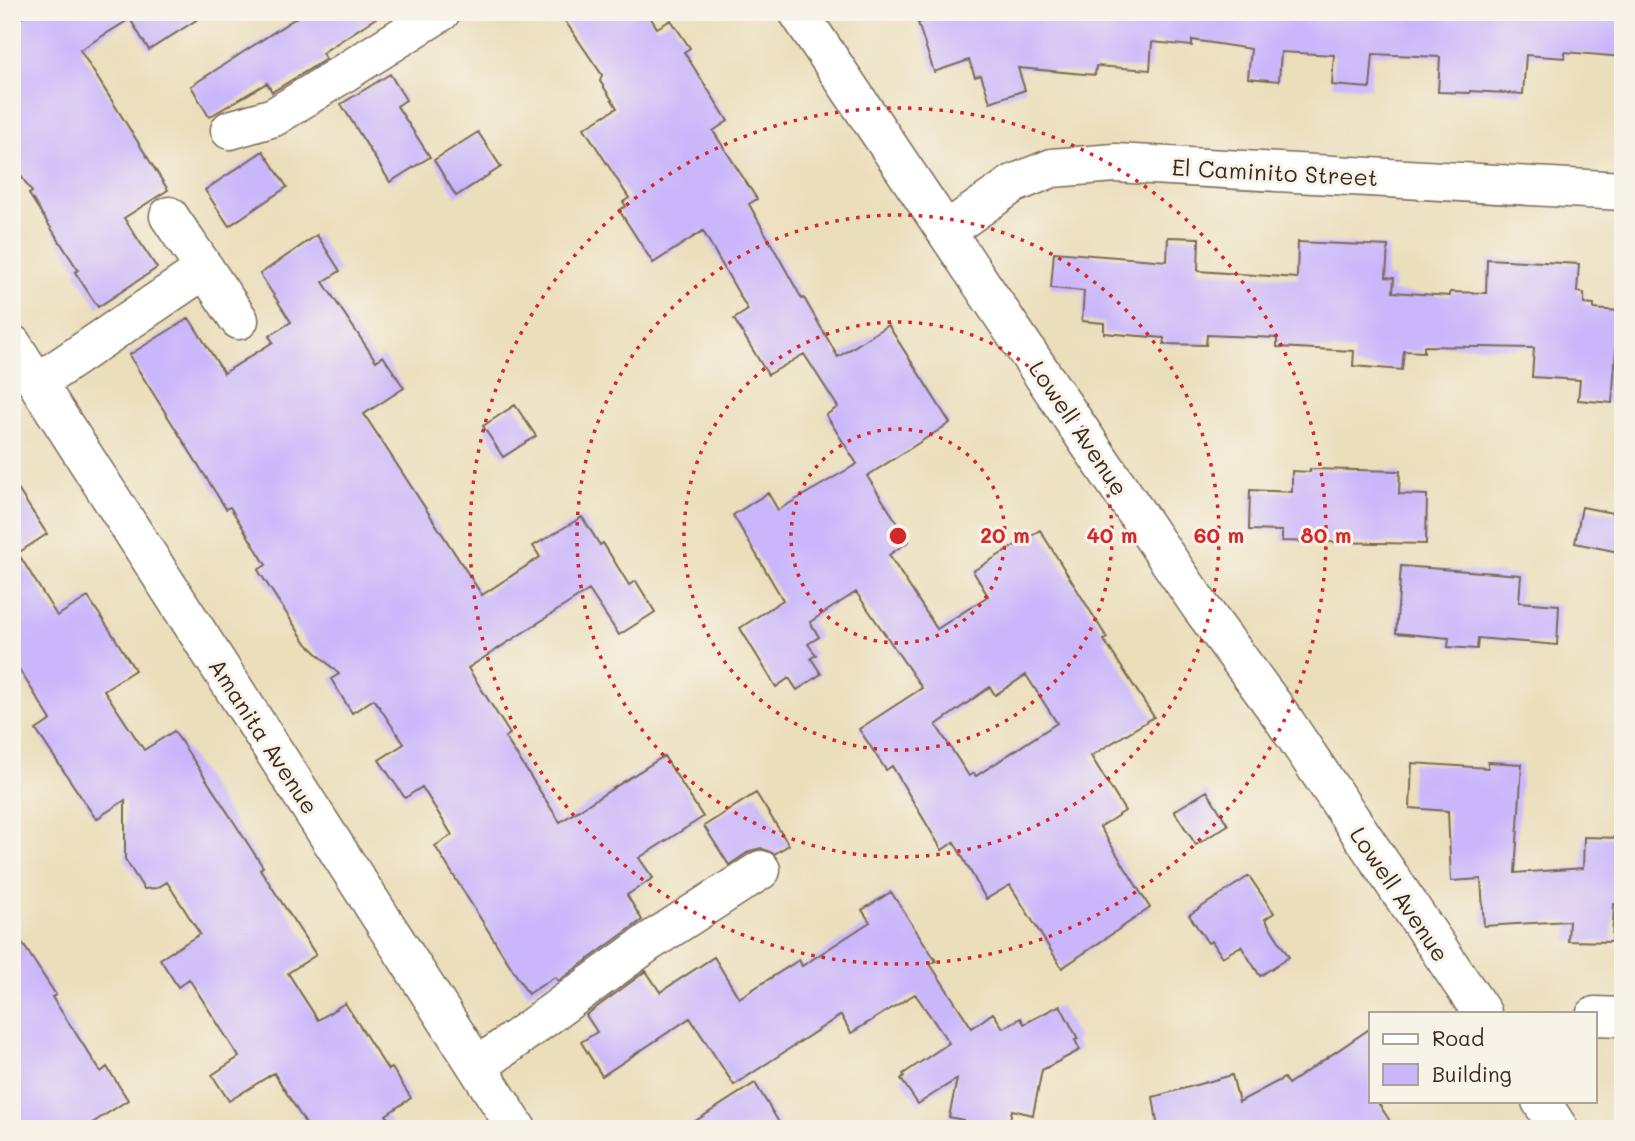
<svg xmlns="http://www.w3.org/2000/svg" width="1635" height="1141" font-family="Mali,sans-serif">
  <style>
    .building { fill: #cab6fb; fill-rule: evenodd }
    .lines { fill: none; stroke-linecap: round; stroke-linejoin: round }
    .minor-casing { stroke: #796955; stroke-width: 41 }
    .minor { stroke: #fff; stroke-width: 38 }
    .ring { fill: none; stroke: #d62828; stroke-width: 3.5; stroke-dasharray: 3.5 7 }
    .labels { text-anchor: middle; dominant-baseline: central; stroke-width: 6; stroke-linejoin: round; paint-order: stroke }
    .street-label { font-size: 23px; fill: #3b2a1e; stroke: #f7f3e8 }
    .centre { fill: #d62828; stroke: #f7f3e8; stroke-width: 3.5 }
    .ring-label { font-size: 21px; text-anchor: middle; font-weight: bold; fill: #d62828; stroke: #f7f3e8; stroke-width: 6; stroke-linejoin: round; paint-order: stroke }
  </style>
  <rect width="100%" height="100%" fill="#f7f3e8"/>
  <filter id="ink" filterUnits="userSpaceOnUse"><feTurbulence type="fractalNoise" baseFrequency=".0143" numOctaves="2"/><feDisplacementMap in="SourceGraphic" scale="14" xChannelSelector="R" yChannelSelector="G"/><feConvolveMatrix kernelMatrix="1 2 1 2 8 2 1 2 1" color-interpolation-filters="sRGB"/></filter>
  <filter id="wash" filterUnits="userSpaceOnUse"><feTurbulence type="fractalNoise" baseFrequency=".00686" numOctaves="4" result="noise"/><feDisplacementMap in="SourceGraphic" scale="28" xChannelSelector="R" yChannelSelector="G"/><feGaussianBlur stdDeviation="1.57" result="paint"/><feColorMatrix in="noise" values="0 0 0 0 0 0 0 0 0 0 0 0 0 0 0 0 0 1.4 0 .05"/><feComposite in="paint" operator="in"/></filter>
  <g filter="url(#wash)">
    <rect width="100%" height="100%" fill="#ebdebb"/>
    <g id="blocks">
      <!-- building -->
      <path class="building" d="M31,12H209L149,50L130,19L80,50L168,190L124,218L157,268L98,307L75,272L78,270L29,194L32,192L12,163V24Z
        M305,12H385L322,53L326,59L272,92L267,83L209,117L191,86Z
        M559,12H647L657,28L671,20L690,48L684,52L728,121L713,131L757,199L749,204L802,299L804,298L838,357L888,325L950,423L867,476L909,541L889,555L937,629L988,596L973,571L1040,530L1107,638L1104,640L1154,717L1091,756L1125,811L1100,827L1150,908L1062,968L1010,885L986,899L954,842L942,850L892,766L886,770L859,729L922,688L856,592L810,622L819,637L808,644L816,655L811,658L821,674L797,690L789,678L776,687L740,628L783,600L733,515L768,493L778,510L857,464L826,415L838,407L804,354L768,375L734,319L748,310L703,231L653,263L619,210L626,206L623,202L629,198L584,128L617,108L600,81L602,75ZM1026,675L1057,723L976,776L974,773L969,776L936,725L990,687L995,695Z
        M951,12H1623V57L1565,52V58L1526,55L1523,94L1470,91V93L1438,92L1440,57L1373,54L1370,88L1332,85L1334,55L1281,52L1279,81L1248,78L1251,49L1192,40V46L1152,42L1150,70L1096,66L1095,75L1018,68L1025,90L990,102L981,75L975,77L969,60L934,72L918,23Z
        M390,74L406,100L397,106L430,157L390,182L341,104Z
        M478,132L501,167L456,196L434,160Z
        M263,151L287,187L229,226L205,190Z
        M317,235L340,271L323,282L376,361L383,356L404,388L364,414L482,595L540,557L533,546L582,517L600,545L603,543L629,585L636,581L655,612L619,635L589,590L468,668L510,734L505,737L560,822L664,756L703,817L639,858L653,878L627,895L642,920L560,980L558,981L555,977L528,994L435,846L452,835L422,787L405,798L379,760L404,744L374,699L352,713L331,679L339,674L306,643L258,570L266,565L230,507L226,509L129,355L189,318L224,373L273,342L269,336L291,322L260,274Z
        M1168,237L1199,238L1198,271L1297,278L1298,242L1388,246L1386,277L1394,278L1393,292L1450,296V292L1486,293L1487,259L1579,264L1577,292L1584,293V304L1594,305V309L1619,311L1612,403L1578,400L1580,380L1532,377L1534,348L1424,346V352L1404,351L1402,370L1353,366L1354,351L1277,347V338L1207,335L1206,345L1164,344V338L1104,333V323L1082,321L1084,291L1051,288L1054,252L1167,261Z
        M515,405L536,436L503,457L483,426Z
        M1310,469L1400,471L1399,494L1427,495L1426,544L1282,541V531L1249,530L1250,490L1292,492V471L1310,472Z
        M12,480L47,534L18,553L57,616L88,597L115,638L135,670L104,690L144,750L174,731L204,776L263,867L260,869L316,955L288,973L318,1020L345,1003L388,1070L392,1068L411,1098L386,1115L395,1129H309L274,1073L229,1101L212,1075L239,1057L189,979L178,987L160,959L200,934L167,882L157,888L144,889L125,859V800L96,819L36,730L51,720L12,658Z
        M1582,507L1623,515V553L1575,543Z
        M1401,566L1521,575L1519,602L1559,605L1557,645L1478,638L1477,649L1448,647L1449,638L1396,633Z
        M1488,762L1522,764L1515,873L1583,868L1584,837L1623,838V905L1614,904L1612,942L1568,941L1569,921L1484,926L1481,879L1451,881L1448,811L1410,808L1412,763L1488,768Z
        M1207,791L1228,825L1196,845L1174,811Z
        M756,793L789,845L774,854L761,848L750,851L729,865L704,826Z
        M1249,876L1274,913L1265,919L1289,957L1260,976L1241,946L1222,957L1212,941L1208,943L1189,915Z
        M891,892L936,961L930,964L972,1028L993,1013L1003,1028L1021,1018L1024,1024L1060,1005L1078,1039L1075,1040L1080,1050L1042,1070L1033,1115L1012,1110L1008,1129H961L963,1120L949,1117L957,1079L918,1104L901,1079L904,1076L903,1074L949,1043L915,994L851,1033L841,1015L734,1085L690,1018L602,1076L581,1042L597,1032L586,1015L646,971L660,992L714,957L739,998L799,960L802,966L870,922L862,910Z
        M12,927L56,995L52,997L101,1072L107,1067L128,1100L83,1129H12Z
        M1371,1028V1101H1377L1395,1129H1158L1153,1097L1232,1075L1239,1102L1284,1078L1288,1084Z
        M755,1083L783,1129H683Z"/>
    </g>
  </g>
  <g filter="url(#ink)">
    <use href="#blocks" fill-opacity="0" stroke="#796955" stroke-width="2"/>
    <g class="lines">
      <defs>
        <path id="minor" d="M798,12L1094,451L1200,606L1282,717L1482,1013
          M230,130L274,117L441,12
          M169,216L239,320
          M946,231L1013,184L1052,168L1115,163L1623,191
          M12,344L517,1129
          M37,383L205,269
          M1595,1016L1623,1017
          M477,1067L649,942L761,870
          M1541,1101L1559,1129"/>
      </defs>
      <!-- minor casing -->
      <use href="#minor" class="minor-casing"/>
      <!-- minor -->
      <use href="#minor" class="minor"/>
    </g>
  </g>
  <!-- distance rings -->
  <g class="ring">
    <circle cx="898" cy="536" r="107"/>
    <circle cx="898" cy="536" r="214"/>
    <circle cx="898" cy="536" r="321"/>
    <circle cx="898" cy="536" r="428"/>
  </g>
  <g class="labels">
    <!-- street labels -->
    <g class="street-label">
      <text transform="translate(1275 172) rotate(3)">El Caminito Street</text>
      <text transform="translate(1079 428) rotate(56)">Lowell Avenue</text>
      <text transform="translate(264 736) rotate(57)">Amanita Avenue</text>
      <text transform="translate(1400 894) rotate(56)">Lowell Avenue</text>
    </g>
  </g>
  <circle cx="898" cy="536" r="10" class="centre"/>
  <g class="ring-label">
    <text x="1005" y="543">20 m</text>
    <text x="1112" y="543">40 m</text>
    <text x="1219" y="543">60 m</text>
    <text x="1326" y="543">80 m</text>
  </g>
  <!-- margin -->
  <rect width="1635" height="1141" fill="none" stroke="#f7f3e8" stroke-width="42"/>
  <!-- legend -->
  <rect x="1369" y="1012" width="228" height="91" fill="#f7f3e8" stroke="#aca397" stroke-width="2"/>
  <rect x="1383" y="1034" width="35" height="10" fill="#ffffff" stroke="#aca397" stroke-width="2"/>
  <text x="1432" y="1046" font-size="21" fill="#3b2a1e">Road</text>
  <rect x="1383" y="1064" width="35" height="21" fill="#cab6fb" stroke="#aca397" stroke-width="2"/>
  <text x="1432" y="1082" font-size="21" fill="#3b2a1e">Building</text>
</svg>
